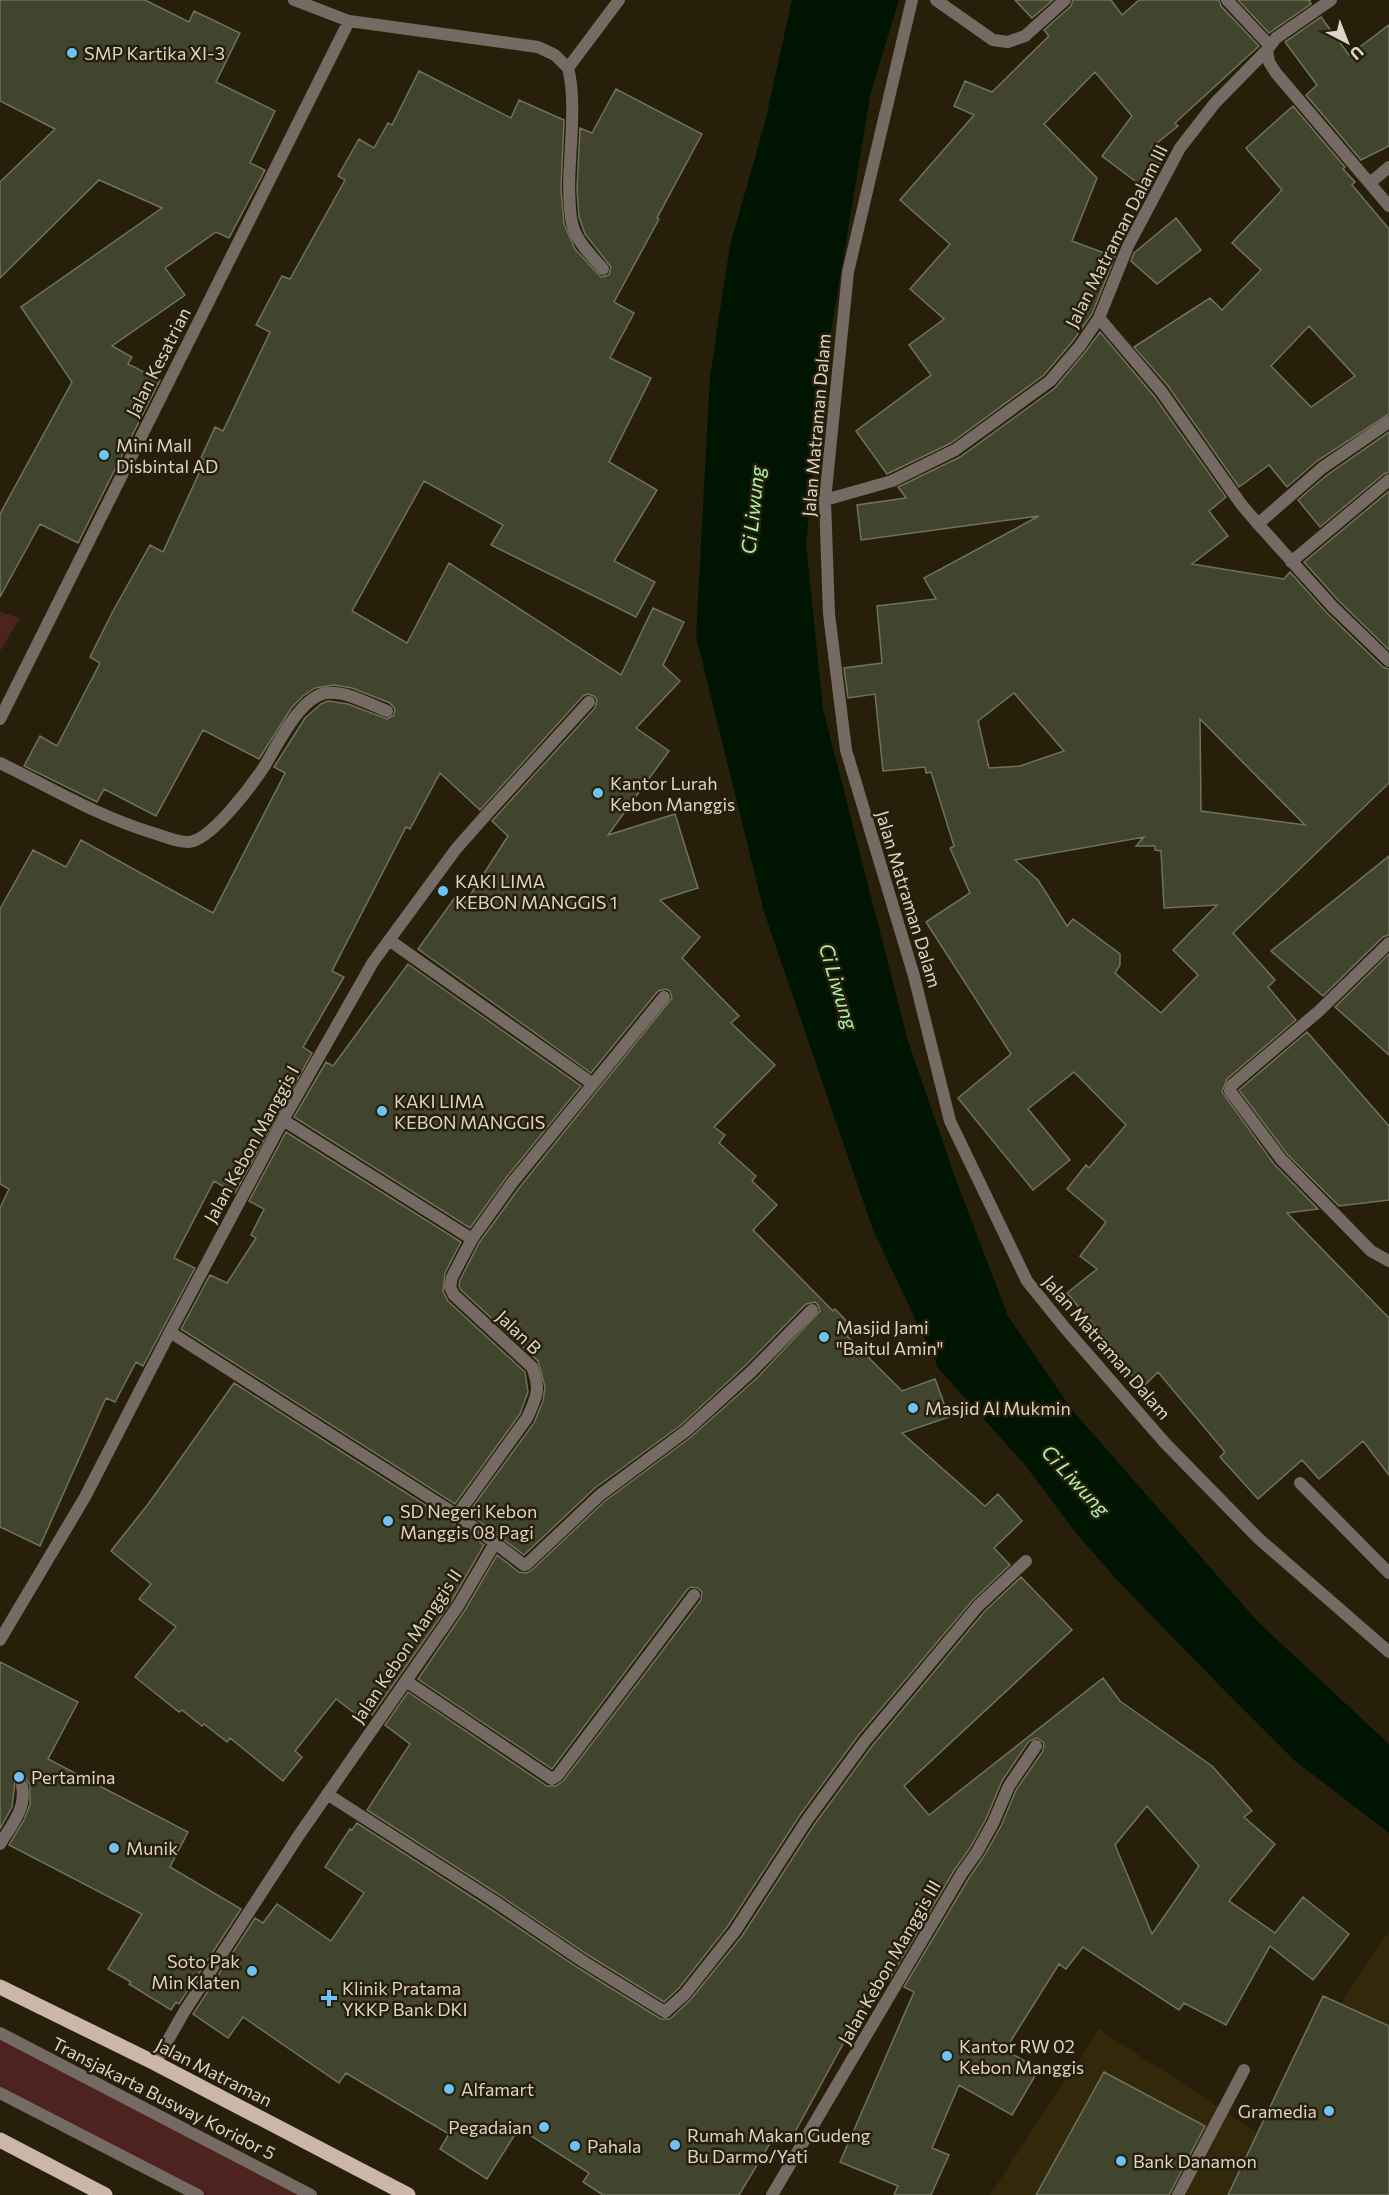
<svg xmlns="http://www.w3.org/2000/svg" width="1389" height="2195" font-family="Commissioner,sans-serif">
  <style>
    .built { fill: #34280b }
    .green { fill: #4d2320 }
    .water { fill: #001501 }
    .building { fill: #41452e; stroke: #6f735b; stroke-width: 1.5; fill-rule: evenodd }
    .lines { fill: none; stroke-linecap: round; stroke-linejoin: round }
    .service { stroke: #756a64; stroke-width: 12 }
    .minor { stroke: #756a64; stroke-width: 12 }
    .primary { stroke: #cbb6a8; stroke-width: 15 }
    .poi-dot { fill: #6fc2f4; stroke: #281f0a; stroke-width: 2 }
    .labels { text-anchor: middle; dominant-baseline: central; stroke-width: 5; stroke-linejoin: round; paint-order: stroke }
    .poi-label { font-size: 18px; fill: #dbd5c9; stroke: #281f0a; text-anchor: start }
    .street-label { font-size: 18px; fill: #dbd5c9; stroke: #281f0a }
    .water-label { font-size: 20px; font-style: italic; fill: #a5f5ac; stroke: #281f0a }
  </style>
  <rect width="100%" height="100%" fill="#281f0a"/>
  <!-- built -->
  <path class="built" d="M1389,1931V2195H990L1099,2029L1256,2132Z"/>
  <!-- green -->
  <path class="green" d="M0,612L20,618L0,651Z
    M0,2033L311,2195H198L0,2093Z"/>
  <!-- water -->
  <path class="water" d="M792,0H899L871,92L822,386L806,544L823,709L908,1041L956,1180L1008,1316L1072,1410L1259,1623L1389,1744V1833L1295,1761L1219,1685L1116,1579L1076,1533L1025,1465L939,1369L873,1230L764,912L696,636L710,376L730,245L765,122Z"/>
  <!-- building -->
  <path class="building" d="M0,0H145L189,22L194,11L240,33L216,82L275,111L250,163L265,170L229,238L216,232L165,268L185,295L112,346L132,357L128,364L160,380L78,543L40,524L0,597V514L72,382L21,307L162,208L99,180L0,278V182L55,129L0,101Z
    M1015,0H1053L1032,18Z
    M1073,0H1111L1122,15L1139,0H1219L1221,6L1259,46L1175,123L1178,126L1151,148L1164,158L1143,187L1102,156L1132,116L1095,72L1044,124L1097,178L1072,241L1115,257L1092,314L1073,341L1044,375L951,443L887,474L856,431L931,375L909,345L944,319L910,289L950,244L900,200L974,115L954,106L965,81L992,92L1049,36L1044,30L1071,6Z
    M1238,0H1311L1309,1L1311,4L1269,33Z
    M1321,17L1349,55L1389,25V146L1361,160L1306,95L1317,85L1285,42Z
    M419,71L511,118L519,100L564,120L561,189L564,224L575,249L601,277L609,275L611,267L585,234L579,217L577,189L580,128L592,133L616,89L702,134L657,218L659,219L614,302L634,313L610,358L651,378L609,462L657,490L614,561L655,582L636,617L491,545L503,525L424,481L352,611L407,643L449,563L621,675L653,608L684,622L663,665L680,681L636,728L669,751L608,835L675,814L698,888L660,900L700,937L682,958L739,1016L731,1023L775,1065L714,1127L725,1135L719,1143L756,1176L752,1181L777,1205L753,1230L833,1311L835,1309L854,1329L847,1336L902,1391L935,1379L949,1417L902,1433L985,1506L998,1494L1022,1521L994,1548L1010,1565L972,1601L858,1736L800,1815L728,1926L679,1988L664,2002L588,1955L495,1892L367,1810L410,1744L385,1725L408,1692L547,1786H556L564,1780L701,1600L702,1592L698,1588L691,1587L687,1590L552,1769L418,1679L465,1610L497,1555L519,1572L526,1573L532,1570L605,1501L691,1437L758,1377L820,1311L818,1305L815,1302L806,1304L746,1365L681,1425L595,1488L524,1555L468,1513L534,1423L543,1401L545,1387L538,1361L461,1290L459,1286L460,1280L479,1243L519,1188L672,998L670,991L666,989L658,991L591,1073L418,949L456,896L465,903L508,836L492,821L595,708L597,700L594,696L587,694L583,696L480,810L440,773L410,829L406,827L332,971L344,977L303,1047L312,1053L235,1193L214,1181L174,1258L195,1268L143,1366L136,1362L115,1402L106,1398L40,1546L0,1527V1208L9,1189L0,1184V909L33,850L66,867L81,840L213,913L285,773L274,767L305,718L321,704L328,701L348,704L387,719L394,715L395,709L390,703L352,688L334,685L315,688L303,696L292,707L259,759L203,730L156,816L104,789L97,802L24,766L40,736L57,746L100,663L90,657L113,611L150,545L163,552L205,460L201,458L215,427L223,431L270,332L256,325L282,276L290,279L345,180L338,176L359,139L374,148L388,123L392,125Z
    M1293,106L1345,167L1343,169L1355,182L1352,185L1389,229V414L1317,461L1287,487L1269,465L1239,487L1168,386L1134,347L1210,298L1222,310L1261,270L1232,243L1282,190L1246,148ZM1309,326L1355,376L1311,407L1271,366Z
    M1176,218L1201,250L1157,284L1131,261L1134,253Z
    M1100,332L1154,396L1226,497L1209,511L1228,536L1192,564L1284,579L1290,572L1326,612L1383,667L1389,669V783L1233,933L1275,980L1268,987L1296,1020L1227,1079L1222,1092L1274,1164L1318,1209L1287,1213L1389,1318V1475L1363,1441L1319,1479L1302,1460L1258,1499L1220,1457L1225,1452L1158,1372L1143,1387L1122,1366L1125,1363L1067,1293L1097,1269L1080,1256L1106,1222L1067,1189L1086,1165L1089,1168L1126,1125L1074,1072L1028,1109L1070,1160L1033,1190L958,1098L1011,1054L926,922L970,893L950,848L954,846L931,772L926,773L925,767L883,771L875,694L848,698L844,668L882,663L877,606L936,599L924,578L1039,516L861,540L857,505L906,498L898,487L960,457L1055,388L1086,351ZM1014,693L1064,751L1020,766L989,768L978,721ZM1200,719L1305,825L1201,811ZM1144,837L1136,846H1155V850L1161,851L1164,908L1217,905L1173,950L1198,975L1161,1013L1115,973L1120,965V954L1073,919L1067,926L1038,880L1015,860Z
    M1389,432V472L1384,474L1320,527L1298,500L1327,475Z
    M1389,491V650L1338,600L1304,562Z
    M1389,856V935L1383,937L1323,996L1271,951Z
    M1389,954V1055L1335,1007Z
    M408,964L581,1086L506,1178L470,1228L294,1117L326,1062L333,1066Z
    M1307,1032L1389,1126V1200L1339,1206L1287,1154L1239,1090Z
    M286,1132L461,1242L445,1273L443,1291L448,1301L525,1372L528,1392L520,1414L455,1504L181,1329L210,1275L227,1283L256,1238L251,1235L264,1209L249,1201Z
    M234,1383L452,1522L484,1545L451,1602L372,1715L367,1711L361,1718L336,1699L295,1751L302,1757L283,1781L230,1738L227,1742L204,1724L202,1726L182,1710L179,1712L135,1677L176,1627L139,1599L151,1584L111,1551L149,1503Z
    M1021,1577L1072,1630L904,1786L929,1815L1103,1678L1120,1701L1212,1766L1252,1811L1244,1817L1275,1844L1229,1901L1275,1933L1303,1897L1349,1934L1313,1980L1270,1946L1226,2025L1184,2003L1179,2010L1083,1947L1066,1969L1059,1964L1005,2050L1039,2069L1012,2115L959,2085L932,2148L949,2155L931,2195H894L898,2186L840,2162L914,1992L904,1987L969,1878L984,1856L1001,1826L1016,1790L1043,1751L1044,1743L1037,1738L1029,1741L1002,1781L986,1819L970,1848L955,1869L889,1980L880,1976L789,2143L775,2135L739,2195H603L583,2182L589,2173L519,2128L487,2179L440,2149L449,2134L346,2073L339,2083L243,2017L228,2038L193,2014L255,1918L263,1923L277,1904L331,1941L364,1893L325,1867L350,1829L352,1830L357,1823L486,1906L580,1969L661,2019H670L691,1999L742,1936L814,1825L872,1746L984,1612ZM1147,1806L1199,1866L1152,1934L1115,1845Z
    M0,1662L78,1702L48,1759L188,1832L170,1867L241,1909L179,2004L176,2002L171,2010L129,1984L131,1982L108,1969L142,1914L9,1845L24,1820L30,1804V1785L26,1779L20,1778L15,1782L12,1807L0,1829Z
    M1323,1996L1389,2026V2195H1228Z
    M1104,2072L1205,2126L1169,2195H1036Z"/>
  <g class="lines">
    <!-- service -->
    <path class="service" d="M0,763C52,788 97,816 153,833C164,836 176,842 188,842C210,842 252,785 264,767C277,746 300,696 327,693C347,691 369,704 387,711
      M486,815L589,702
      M1300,1483L1389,1573
      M0,1844C11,1826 27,1808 22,1786
      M0,2033L311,2195
      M0,2093L198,2195
      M1178,2195L1244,2070"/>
    <!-- minor -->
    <path class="minor" d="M294,0L349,21L538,47L555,55L568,68L619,0
      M912,0L848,272L825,500L829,614L846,750L914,976L950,1121L1027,1281L1065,1328L1165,1443L1259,1539L1389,1652
      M936,0L993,40L1008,42L1025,36L1065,0
      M1227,0L1270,46
      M1267,50L1269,62L1276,73L1389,206
      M568,68C577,101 569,154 569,189C570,202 569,215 573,227C578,243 592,256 603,269
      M1371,182L1389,167
      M1099,318L1161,391L1241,504L1258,524L1332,606L1389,661
      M825,500L892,481L955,450L1050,381L1080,346L1099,318L1128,246L1180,148L1215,103L1267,50L1276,38L1331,0
      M1258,524L1322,468L1389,422
      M1291,562L1389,480
      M0,719L349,21
      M389,940L593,1084
      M1389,943L1319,1011L1232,1085L1230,1091L1281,1159L1371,1251L1389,1261
      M283,1120L472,1239
      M457,1515L527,1418C537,1396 541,1390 532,1367L454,1295L450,1287L452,1277L472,1239L512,1183L664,997
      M495,1543L524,1565L527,1564L600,1495L686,1431L752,1371L812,1310
      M0,1640L85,1497L170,1332L283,1120L373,962L456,849L486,815
      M406,1681L552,1779L558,1775L694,1595
      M327,1794L491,1899L584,1962L665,2012L685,1994L735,1931L807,1820L865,1741L978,1606L1026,1561
      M155,2063L184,2012L299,1835L458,1606L495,1543L457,1515L170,1332
      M772,2195L962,1873L977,1852L993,1823L1009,1786L1036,1746"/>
    <!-- primary -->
    <path class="primary" d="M0,1987L155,2063L408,2195
      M0,2140L105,2195"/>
  </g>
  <!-- markers -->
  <g class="poi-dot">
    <circle cx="72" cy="53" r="6"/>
    <circle cx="104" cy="455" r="6"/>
    <circle cx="598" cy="793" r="6"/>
    <circle cx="443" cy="891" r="6"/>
    <circle cx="382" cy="1111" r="6"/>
    <circle cx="824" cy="1337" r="6"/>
    <circle cx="913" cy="1408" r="6"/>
    <circle cx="388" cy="1521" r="6"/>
    <circle cx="19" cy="1777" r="6"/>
    <circle cx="114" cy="1848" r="6"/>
    <circle cx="252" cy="1971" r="6"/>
    <path d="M326 1989h6v6h6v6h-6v6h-6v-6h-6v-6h6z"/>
    <circle cx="947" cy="2056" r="6"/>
    <circle cx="449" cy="2089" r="6"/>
    <circle cx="1329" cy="2111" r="6"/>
    <circle cx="544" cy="2127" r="6"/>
    <circle cx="675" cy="2145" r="6"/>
    <circle cx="575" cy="2146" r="6"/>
    <circle cx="1121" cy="2161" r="6"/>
  </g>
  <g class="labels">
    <!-- poi labels -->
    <g class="poi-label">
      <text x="84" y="53">SMP Kartika XI-3</text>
      <text x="116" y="445">Mini Mall<tspan x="116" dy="21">Disbintal AD</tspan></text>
      <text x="610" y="783">Kantor Lurah<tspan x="610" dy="21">Kebon Manggis</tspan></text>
      <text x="455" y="881">KAKI LIMA<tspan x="455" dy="21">KEBON MANGGIS 1</tspan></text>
      <text x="394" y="1101">KAKI LIMA<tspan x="394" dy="21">KEBON MANGGIS</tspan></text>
      <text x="836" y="1327">Masjid Jami<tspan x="836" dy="21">"Baitul Amin"</tspan></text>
      <text x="925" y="1408">Masjid Al Mukmin</text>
      <text x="400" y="1511">SD Negeri Kebon<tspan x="400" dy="21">Manggis 08 Pagi</tspan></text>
      <text x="31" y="1777">Pertamina</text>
      <text x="126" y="1848">Munik</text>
      <text x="240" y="1961" text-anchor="end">Soto Pak<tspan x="240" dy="21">Min Klaten</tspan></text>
      <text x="342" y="1988">Klinik Pratama<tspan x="342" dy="21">YKKP Bank DKI</tspan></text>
      <text x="959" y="2046">Kantor RW 02<tspan x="959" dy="21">Kebon Manggis</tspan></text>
      <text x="461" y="2089">Alfamart</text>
      <text x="1317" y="2111" text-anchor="end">Gramedia</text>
      <text x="532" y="2127" text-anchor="end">Pegadaian</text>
      <text x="687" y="2135">Rumah Makan Gudeng<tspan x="687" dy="21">Bu Darmo/Yati</tspan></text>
      <text x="587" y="2146">Pahala</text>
      <text x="1133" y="2161">Bank Danamon</text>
    </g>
    <!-- street labels -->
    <g class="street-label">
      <text transform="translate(1116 236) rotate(-63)">Jalan Matraman Dalam III</text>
      <text transform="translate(158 362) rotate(-63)">Jalan Kesatrian</text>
      <text transform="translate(816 425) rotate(-85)">Jalan Matraman Dalam</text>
      <text transform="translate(909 899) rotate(73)">Jalan Matraman Dalam</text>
      <text transform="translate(251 1144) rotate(-61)">Jalan Kebon Manggis I</text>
      <text transform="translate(519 1332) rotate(44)">Jalan B</text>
      <text transform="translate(1107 1347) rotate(49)">Jalan Matraman Dalam</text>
      <text transform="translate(406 1646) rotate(-56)">Jalan Kebon Manggis II</text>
      <text transform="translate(889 1962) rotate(-60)">Jalan Kebon Manggis III</text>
      <text transform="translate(214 2072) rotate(27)">Jalan Matraman</text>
      <text transform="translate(164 2098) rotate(27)">Transjakarta Busway Koridor 5</text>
    </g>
    <!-- water labels -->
    <g class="water-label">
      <text transform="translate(752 510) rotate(-84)">Ci Liwung</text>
      <text transform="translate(839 986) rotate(73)">Ci Liwung</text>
      <text transform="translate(1076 1480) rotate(47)">Ci Liwung</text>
    </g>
  </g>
  <!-- north arrow -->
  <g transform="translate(1347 42) rotate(138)" stroke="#281f0a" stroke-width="4.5" paint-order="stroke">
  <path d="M0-4.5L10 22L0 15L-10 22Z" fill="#dbd5c9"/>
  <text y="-9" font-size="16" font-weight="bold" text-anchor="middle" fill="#dbd5c9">U</text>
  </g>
</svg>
